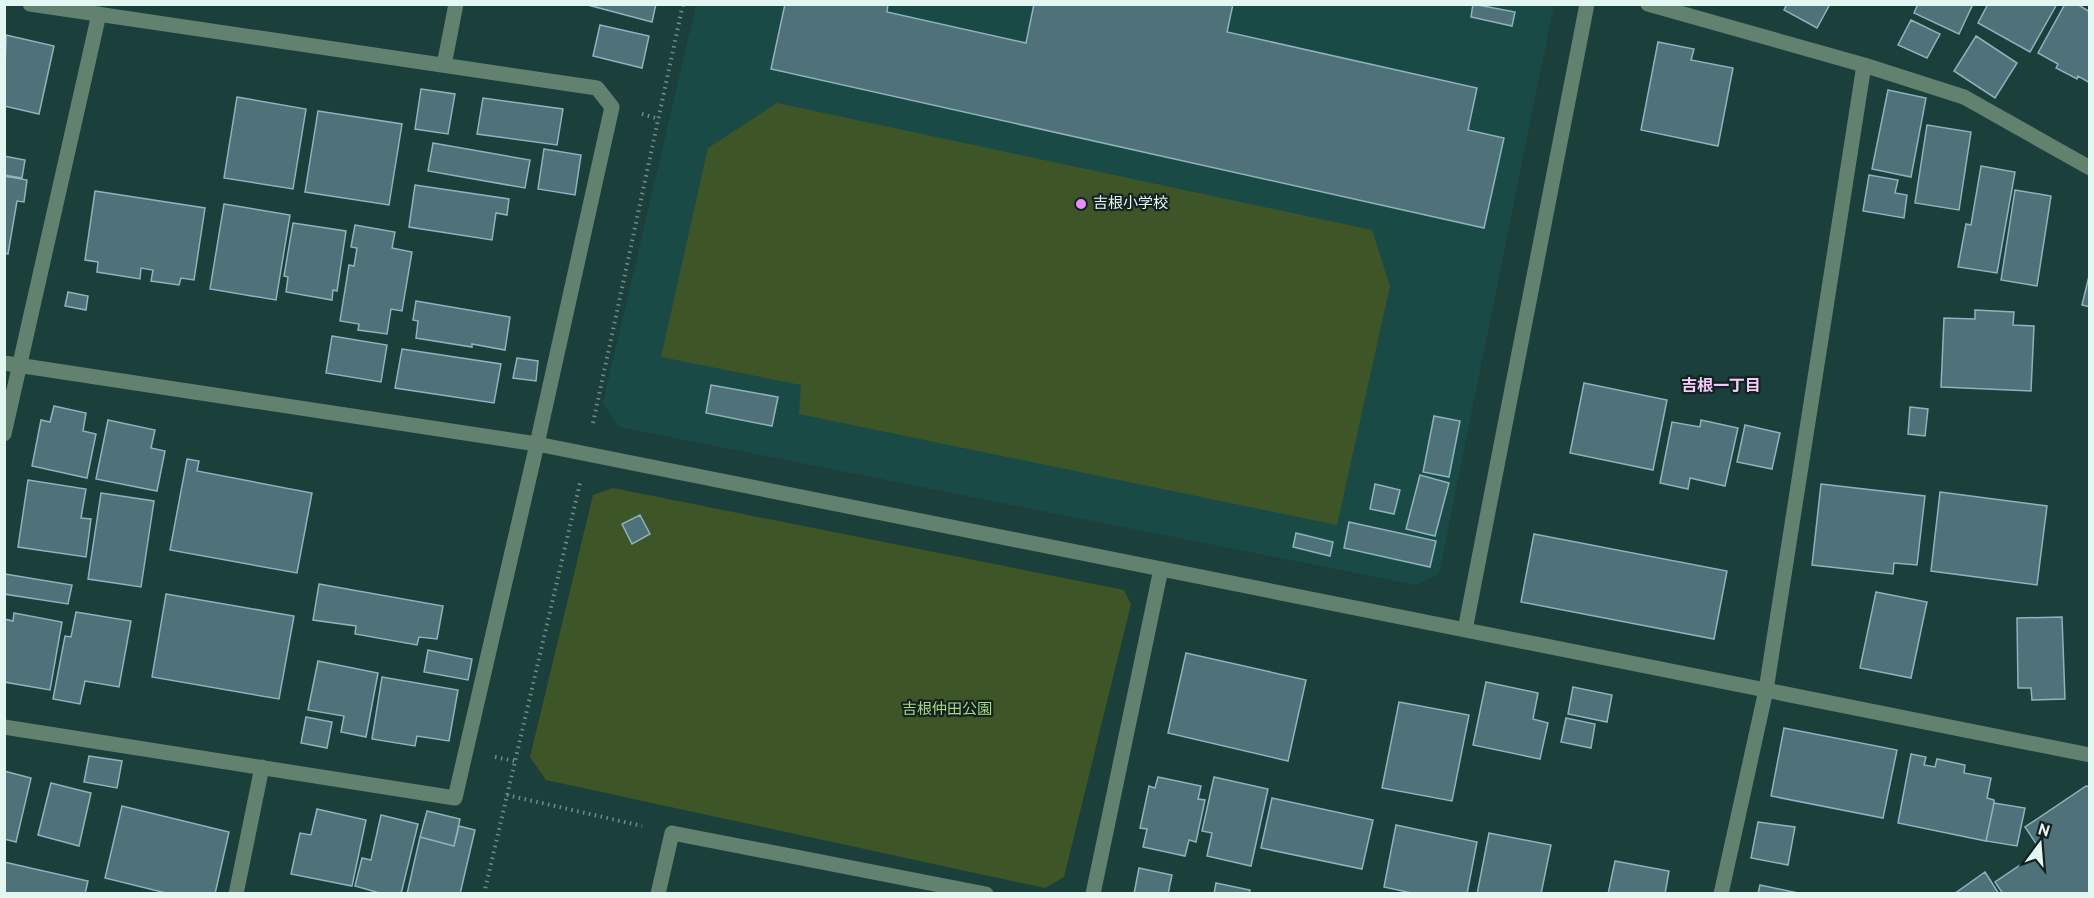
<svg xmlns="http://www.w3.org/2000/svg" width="2094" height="898" font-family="Overpass,'Noto Sans JP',sans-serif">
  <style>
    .built { fill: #1a4a45 }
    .green { fill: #3e5627 }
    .building { fill: #4f727a; stroke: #8eb3bc; stroke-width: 1.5 }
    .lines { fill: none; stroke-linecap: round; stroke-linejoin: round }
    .path { stroke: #708d89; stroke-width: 4; stroke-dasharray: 1.5 4.5; stroke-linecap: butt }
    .minor { stroke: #63816f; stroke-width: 15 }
    .poi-dot { fill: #e98dfe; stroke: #132220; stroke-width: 2 }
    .labels { text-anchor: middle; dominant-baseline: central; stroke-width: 4.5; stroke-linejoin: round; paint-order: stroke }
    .poi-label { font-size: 15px; fill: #e2f6f2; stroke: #132220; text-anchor: start }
    .park-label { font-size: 15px; fill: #a8d87f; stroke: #132220 }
    .neighbourhood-label { font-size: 16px; font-weight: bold; fill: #f3cbfd; stroke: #132220 }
  </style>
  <rect width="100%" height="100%" fill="#1b3f3b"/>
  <!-- built -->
  <path class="built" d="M696,5H1554L1439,574L1416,585L619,427L603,403Z"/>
  <!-- green -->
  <path class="green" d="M777,103L1372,230L1390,286L1337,525L799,414L801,385L661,357L708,148Z
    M613,488L1124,590L1131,604L1064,877L1045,888L546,780L530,757L593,495Z"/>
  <!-- building -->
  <path class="building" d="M584,4H656L652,22Z
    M785,4H888L887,12L1026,43L1034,4H1233L1227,32L1477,88L1468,130L1504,138L1484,228L771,69Z
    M1473,4L1515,12L1512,26L1471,17Z
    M1787,4H1830L1817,28L1784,10Z
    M1918,4H1973L1959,34L1914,13Z
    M1988,4H2057L2030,52L1978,23Z
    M2065,4H2077L2090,12V83L2078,76L2077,79L2056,68L2058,64L2038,53Z
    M1911,20L1940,34L1927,58L1898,45Z
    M600,25L649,36L642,68L593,56Z
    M6,35L54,46L39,114L4,106Z
    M1976,36L2017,63L1995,98L1954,71Z
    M1658,42L1694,49L1691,60L1733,68L1718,146L1641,130Z
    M421,89L455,94L448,134L415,129Z
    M1888,90L1926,98L1911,177L1872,169Z
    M237,97L306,109L293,189L224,178Z
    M483,98L563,109L557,145L477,134Z
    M318,111L402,124L389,205L305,192Z
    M1927,125L1971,132L1959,210L1915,203Z
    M433,143L530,160L525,188L428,171Z
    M544,149L581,155L575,195L538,189Z
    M4,156L25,160L22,178L4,175Z
    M1981,166L2015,172L1997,273L1958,267L1966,224L1971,225Z
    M1869,175L1898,180L1895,193L1907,195L1904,218L1863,211Z
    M4,176L27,180L24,202L17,201L8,254L4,253Z
    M415,185L509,199L507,215L496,213L492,240L409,227Z
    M2015,190L2051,196L2037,286L2001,280Z
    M95,191L205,208L194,280L181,278L179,285L151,281L153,270L141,268L140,279L97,272L98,262L85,260Z
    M224,204L290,215L276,300L210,289Z
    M293,223L346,231L337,291L333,290L332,300L286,292L288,277L284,276Z
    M355,225L395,232L392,248L412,252L402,311L391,309L387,334L358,330L359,324L340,321L349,265L354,266L357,248L351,247Z
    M2090,272V307L2082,305Z
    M68,292L88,296L86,310L65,306Z
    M416,301L510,317L505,350L472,344V347L416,338L418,321L413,320Z
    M1975,310L2014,312L2013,325L2034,326L2031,391L1941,387L1944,318L1975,319Z
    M332,336L387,345L381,382L326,373Z
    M402,349L501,364L494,403L395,388Z
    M517,358L538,361L536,381L513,378Z
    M1584,383L1667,400L1653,470L1570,453Z
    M711,385L778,397L772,426L706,413Z
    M54,406L86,413L83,431L96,434L87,478L32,466L41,420L50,422Z
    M1910,407L1928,409L1925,436L1908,434Z
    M1434,416L1460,421L1449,477L1423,472Z
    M108,420L155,430L151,448L165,451L157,491L96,479Z
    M1701,420L1738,428L1725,486L1690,478L1688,489L1660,483L1672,422L1700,427Z
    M1745,425L1780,433L1772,469L1737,462Z
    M187,459L199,461L197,471L312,493L297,573L170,550Z
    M1420,475L1449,483L1435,536L1406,529Z
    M28,480L86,489L81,518L91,519L86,557L18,547Z
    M1375,484L1400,490L1394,514L1370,509Z
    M1821,484L1925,496L1917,565L1894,563L1893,574L1812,565Z
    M1940,492L2047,506L2037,585L1931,571Z
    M101,493L154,501L141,587L88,579Z
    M640,515L650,534L632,544L622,524Z
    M1349,522L1436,541L1430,567L1344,548Z
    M1296,533L1333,542L1330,556L1293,547Z
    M1534,534L1727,571L1714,639L1521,602Z
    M5,574L72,585L68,604L4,594Z
    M319,584L443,606L437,639L419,637L417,645L355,634L356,626L313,620Z
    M1876,592L1927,602L1911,678L1860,668Z
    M166,594L294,616L279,699L152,677Z
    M76,612L131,621L119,687L85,681L80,704L53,699L65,636L71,637Z
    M14,613L62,622L50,690L4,682V619L13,621Z
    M2062,617L2065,699L2032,700L2031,688H2018L2017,618Z
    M428,650L472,659L468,680L424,672Z
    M1186,653L1306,680L1288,761L1168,733Z
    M318,661L378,673L366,737L341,732L344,716L308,710Z
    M382,677L458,690L449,741L417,736L415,746L372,739Z
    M1486,682L1538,693L1533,719L1548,723L1540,759L1473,745Z
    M1573,687L1612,695L1607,722L1568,714Z
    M1399,702L1469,715L1452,801L1382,788Z
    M306,717L332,722L327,748L301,743Z
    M1566,718L1595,724L1591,748L1561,742Z
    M1784,728L1897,750L1883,818L1771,796Z
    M1911,754L1926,757L1924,765L1935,767L1937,759L1965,765L1964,773L1991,778L1987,798L1994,800V803L1986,841L1898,823Z
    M89,756L122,761L117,788L84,782Z
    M4,771L31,778L16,842L4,839Z
    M1158,777L1201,786L1198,799L1205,800L1196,842L1189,840L1185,856L1143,847L1147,829L1140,828L1149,786L1155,788Z
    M1214,777L1268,789L1251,866L1207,856L1212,833L1202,831Z
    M51,783L91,793L79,846L38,835Z
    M2086,786L2090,787V894H2003L1995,882L2041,851L2025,827Z
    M1272,798L1373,820L1362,869L1261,848Z
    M1994,803L2025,808L2017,846L1986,841Z
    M122,806L229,832L215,894H170L105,878Z
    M317,809L366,820L352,886L291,874L300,833L311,835Z
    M427,811L460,819L454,846L420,837Z
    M381,815L418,824L401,894H383L355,886L362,858L371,860Z
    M1758,822L1795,827L1788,865L1751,858Z
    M1396,825L1477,842L1467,894H1416L1384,887Z
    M459,826L475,830L460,894H407L420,837L454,846Z
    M1489,833L1551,845L1541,894H1477Z
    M1615,861L1669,871L1665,894H1608Z
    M4,862L88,881L85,894H4Z
    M1139,868L1172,875L1168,894H1134Z
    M1985,872L1999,894H1954Z
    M1216,883L1250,890L1249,894H1214Z
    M1760,885L1803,894H1758Z"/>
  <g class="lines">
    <!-- path -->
    <path class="path" d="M642,114L659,119
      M593,423L683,4
      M495,757L515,761
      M507,795L642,826
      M484,894L580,483"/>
    <!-- minor -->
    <path class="minor" d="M1648,4L1864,65L1964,97L2090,168
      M444,65L456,4
      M4,363L537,444L2090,755
      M4,434L99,14
      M1465,630L1587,4
      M4,727L455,798L537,444L612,107L597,88L30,4
      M236,894L262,767
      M658,894L672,833L986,894
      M1093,894L1161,569
      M1721,894L1766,690L1864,65"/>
  </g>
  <!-- markers -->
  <circle class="poi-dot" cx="1081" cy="204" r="6"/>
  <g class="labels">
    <!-- poi labels -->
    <g class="poi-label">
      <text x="1093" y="204">吉根小学校</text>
    </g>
    <!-- park labels -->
    <g class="park-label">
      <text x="947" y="710">吉根仲田公園</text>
    </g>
    <!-- neighbourhood labels -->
    <g class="neighbourhood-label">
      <text x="1721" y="387">吉根一丁目</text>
    </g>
  </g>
  <!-- border -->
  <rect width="2094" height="898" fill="none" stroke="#e2f6f2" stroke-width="12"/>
  <!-- north arrow -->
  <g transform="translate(2040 844) rotate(16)" stroke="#132220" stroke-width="4.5" paint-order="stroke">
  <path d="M0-4.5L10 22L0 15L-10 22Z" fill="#e2f6f2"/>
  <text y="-9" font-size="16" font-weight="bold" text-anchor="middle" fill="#e2f6f2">N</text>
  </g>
</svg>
